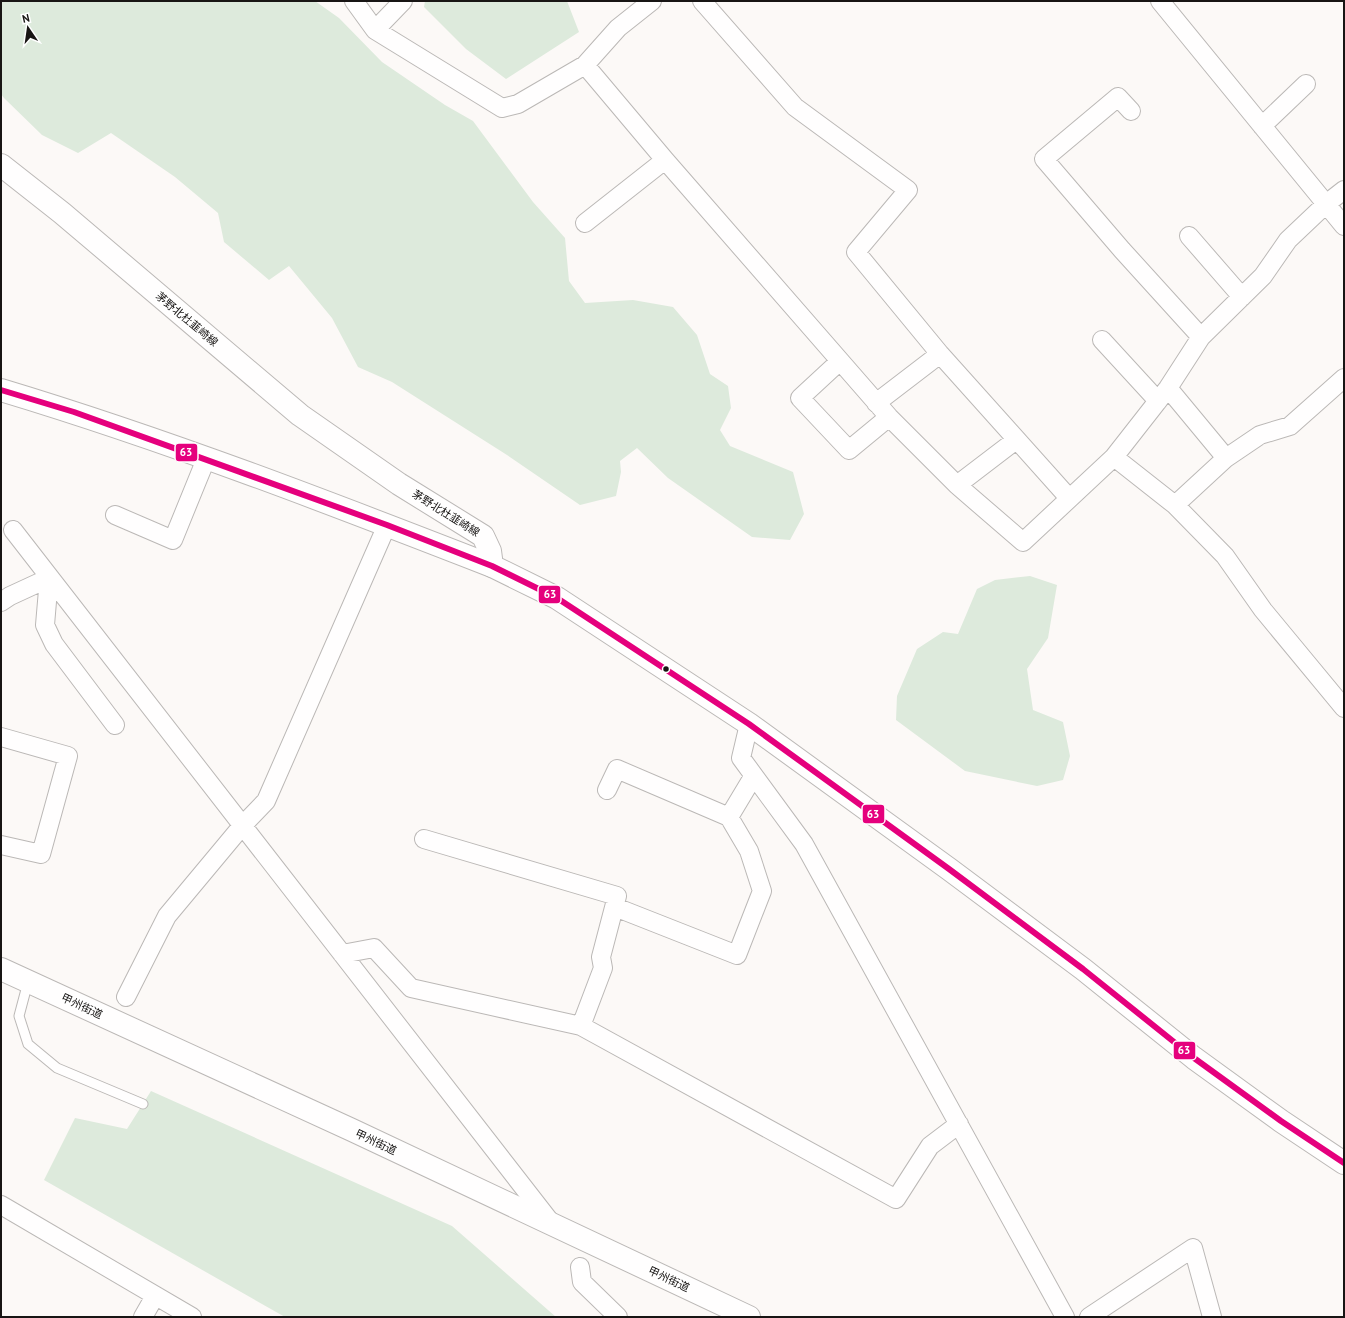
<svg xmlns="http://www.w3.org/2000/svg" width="1345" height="1318" font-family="'PT Sans','Noto Sans JP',sans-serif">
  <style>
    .green { fill: #ddeadc }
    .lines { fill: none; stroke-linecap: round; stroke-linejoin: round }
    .service-casing { stroke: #bbb8b6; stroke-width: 11 }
    .minor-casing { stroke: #bbb8b6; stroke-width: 20 }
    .tertiary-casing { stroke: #bbb8b6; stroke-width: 24 }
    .primary-casing { stroke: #bbb8b6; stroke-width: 24 }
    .trunk-casing { stroke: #bbb8b6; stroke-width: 24 }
    .service { stroke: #fffefe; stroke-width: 9 }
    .minor { stroke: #fffefe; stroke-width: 18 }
    .tertiary { stroke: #fffefe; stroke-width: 22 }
    .primary { stroke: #fffefe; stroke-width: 22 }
    .trunk { stroke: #fffefe; stroke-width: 22 }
    .bus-1-casing { stroke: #fff; stroke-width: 9 }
    .bus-1 { stroke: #e5007d; stroke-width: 6 }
    .bus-dot { fill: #181514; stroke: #fff; stroke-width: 1.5 }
    .labels { text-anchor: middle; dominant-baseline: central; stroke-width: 3; stroke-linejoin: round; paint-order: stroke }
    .street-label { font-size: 11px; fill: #181514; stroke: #fff }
    .line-badge { stroke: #fff; stroke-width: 1.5 }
    .badge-label { font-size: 11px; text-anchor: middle; font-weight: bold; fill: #fff }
  </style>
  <rect width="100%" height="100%" fill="#fcf9f7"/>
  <!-- green -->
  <path class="green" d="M1,1H315L339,18L382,62L445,105L473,121L533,202L565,238L569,281L585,303L633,300L673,307L697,335L710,374L728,386L731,408L720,430L730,446L793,472L804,514L790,540L752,537L668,478L637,448L620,461L621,472L616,496L580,505L507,455L392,382L358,367L332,318L289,266L269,280L224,242L218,213L175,177L111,133L78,153L42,135L4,98L1,94Z
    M425,1H567L579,32L506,79L466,49L424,7Z
    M1030,576L1057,585L1048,638L1027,669L1033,710L1063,722L1070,756L1063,780L1037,786L965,771L896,720L897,696L917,649L943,632L958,634L977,589L995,580Z
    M151,1091L452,1226L556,1317H285L44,1180L75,1118L127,1129Z"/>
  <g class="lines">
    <defs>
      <path id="service" d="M28,982L19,1016L28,1044L57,1068L143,1104"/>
      <path id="minor" d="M354,1L375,30L502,108L518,104L585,65
        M652,1L618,28L585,65L665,160L889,417L957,485L1023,542L1114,457L1168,388L1201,337L1263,276L1288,240L1326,204L1344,190
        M702,1L795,107L908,190L856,252L940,354L1069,498
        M1160,1L1344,226
        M375,30L403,1
        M1131,111L1118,97L1044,159L1122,250L1201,337
        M1262,126L1306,84
        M585,223L665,160
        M1189,236L1242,297
        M1102,340L1158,401
        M840,361L800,398L849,450L889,417
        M1168,388L1226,458
        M876,403L940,354
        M1114,457L1175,505L1225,556L1263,610L1344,708
        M957,485L1016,440
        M1175,505L1226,458L1260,435L1290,426L1344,378
        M115,515L173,540L206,459
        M13,530L552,1224
        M49,578L45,625L54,644L115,725
        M1,602L10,596L49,578
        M749,724L741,758L804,844L1065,1317
        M1,737L68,756L41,854L1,845
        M607,790L617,769L729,817L749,851L762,891L737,955L615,907
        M729,817L753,777
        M424,839L617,896L601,957L603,968L581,1026
        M342,954L374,948L411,988L581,1026L896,1199L930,1146L959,1124
        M126,997L167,916L242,826L266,801L387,525
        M1,1205L192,1317
        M580,1267L582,1282L618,1317
        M143,1317L155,1296
        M1089,1317L1193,1248L1212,1317"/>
      <path id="tertiary" d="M1,390C167,440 330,503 492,566"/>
      <path id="primary" d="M1,165L62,213L300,415L399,484L483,536L490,551L492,566L557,598L749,724L949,869L1083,969L1194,1058L1281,1121L1344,1163"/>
      <path id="trunk" d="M1,969L352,1130L749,1317"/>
    </defs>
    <!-- service casing -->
    <use href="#service" class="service-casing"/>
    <!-- minor casing -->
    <use href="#minor" class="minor-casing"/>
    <!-- tertiary casing -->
    <use href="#tertiary" class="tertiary-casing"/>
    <!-- primary casing -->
    <use href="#primary" class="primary-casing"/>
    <!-- trunk casing -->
    <use href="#trunk" class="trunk-casing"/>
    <!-- service -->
    <use href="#service" class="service"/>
    <!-- minor -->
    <use href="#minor" class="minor"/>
    <!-- tertiary -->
    <use href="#tertiary" class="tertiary"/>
    <!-- primary -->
    <use href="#primary" class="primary"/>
    <!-- trunk -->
    <use href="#trunk" class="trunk"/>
    <defs>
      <path id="bus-1" d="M1,390L74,412L387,525L492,566L557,598L749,724L949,869L1083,969L1194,1058L1281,1121L1344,1163"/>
    </defs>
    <!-- bus-1 casing -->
    <use href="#bus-1" class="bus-1-casing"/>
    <!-- bus-1 -->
    <use href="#bus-1" class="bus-1"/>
  </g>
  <!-- markers -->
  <circle class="bus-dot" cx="666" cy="669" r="3.5"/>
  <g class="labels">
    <!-- street labels -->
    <g class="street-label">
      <text transform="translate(187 319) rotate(40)">茅野北杜韮崎線</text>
      <text transform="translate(446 513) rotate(32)">茅野北杜韮崎線</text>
      <text transform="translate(82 1006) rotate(25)">甲州街道</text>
      <text transform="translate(376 1142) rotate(25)">甲州街道</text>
      <text transform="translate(669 1279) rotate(25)">甲州街道</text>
    </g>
  </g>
  <g class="line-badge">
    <rect x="175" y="443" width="23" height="19" rx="4" fill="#e5007d"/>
    <rect x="538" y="585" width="23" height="19" rx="4" fill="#e5007d"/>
    <rect x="862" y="804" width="23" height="20" rx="4" fill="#e5007d"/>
    <rect x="1173" y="1041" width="23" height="19" rx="4" fill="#e5007d"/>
  </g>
  <g class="badge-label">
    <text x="186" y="456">63</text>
    <text x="550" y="598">63</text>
    <text x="873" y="818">63</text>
    <text x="1184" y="1054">63</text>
  </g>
  <!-- border -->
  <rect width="1345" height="1318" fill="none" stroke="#181514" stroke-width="4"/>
  <!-- north arrow -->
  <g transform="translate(28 28) rotate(347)" stroke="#ffffff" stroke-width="3" paint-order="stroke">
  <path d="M0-3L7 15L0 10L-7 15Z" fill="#181514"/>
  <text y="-6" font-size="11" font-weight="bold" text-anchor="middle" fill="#181514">N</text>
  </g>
</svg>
